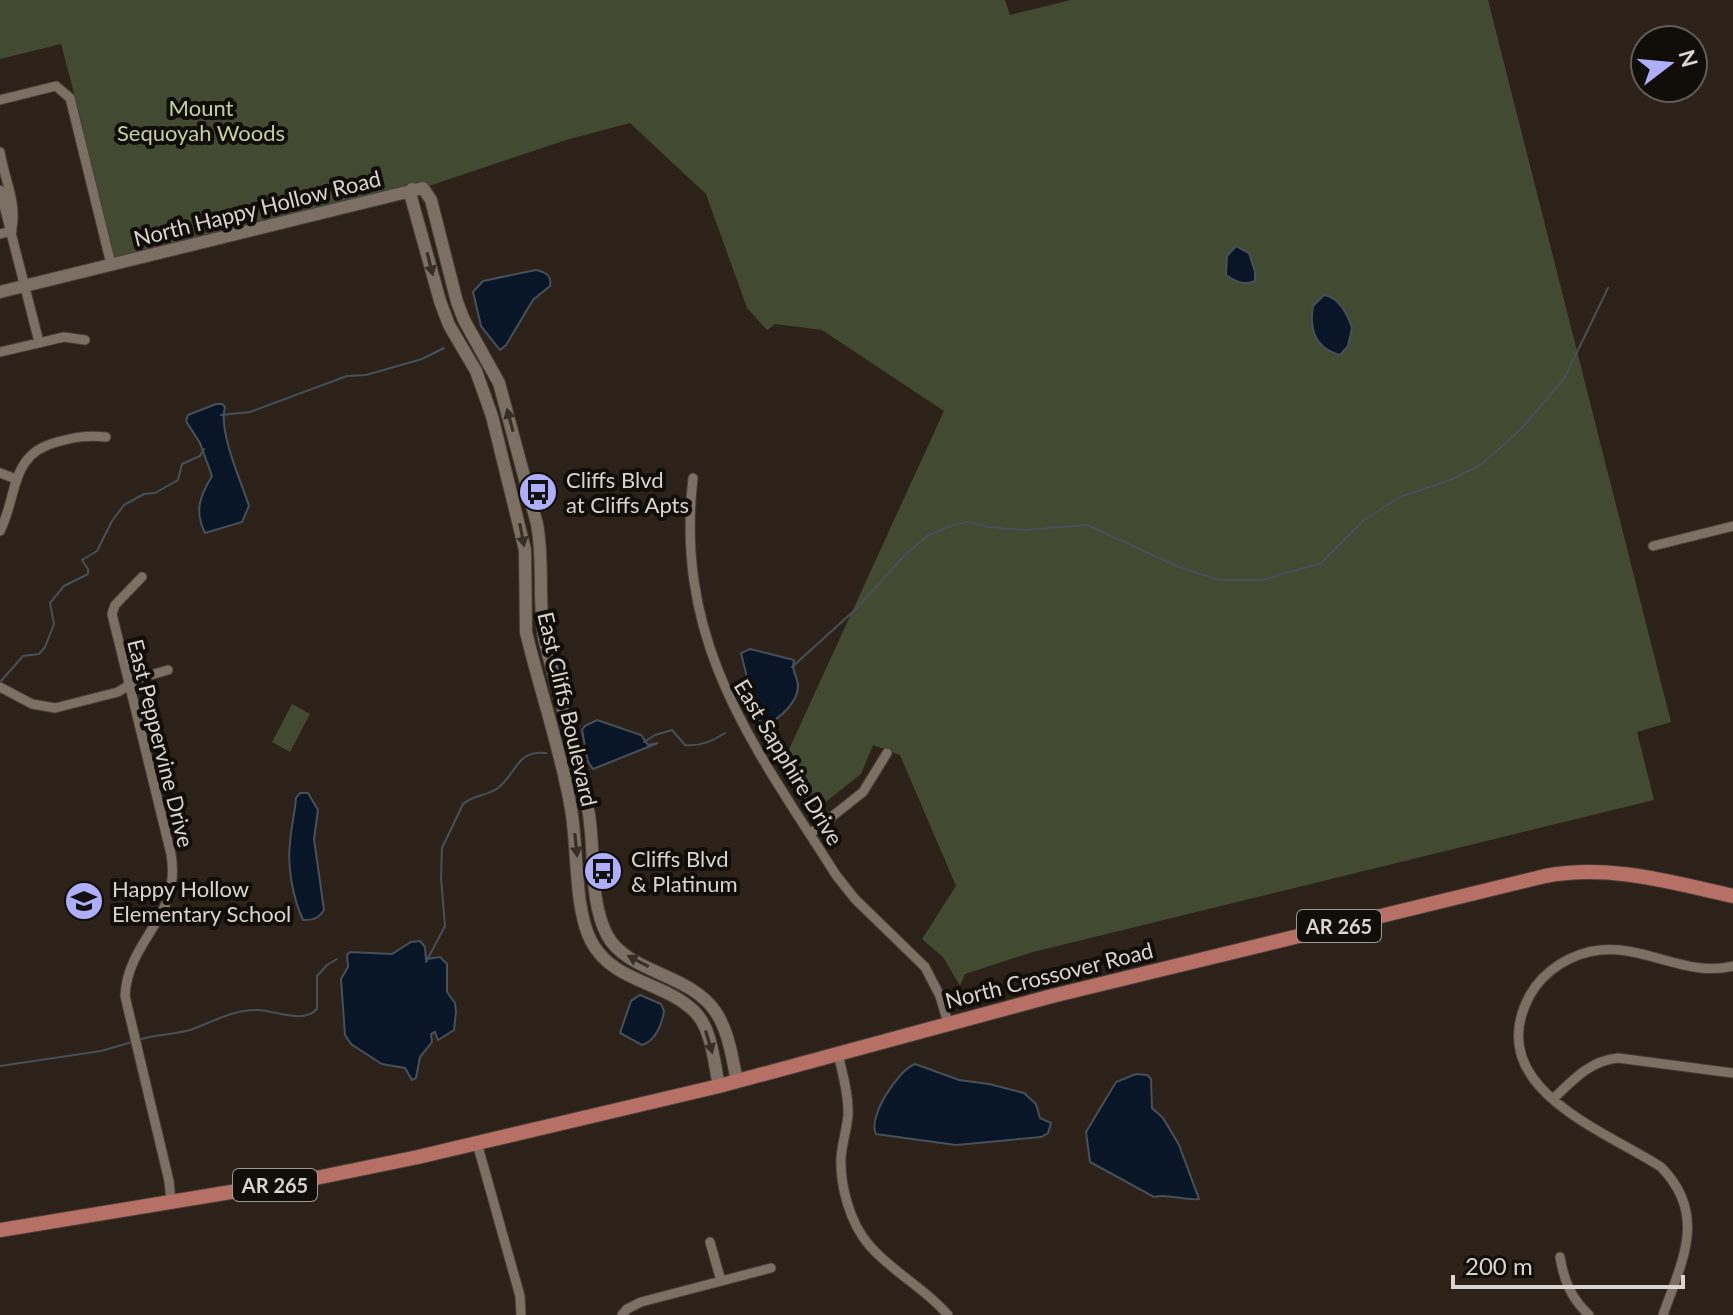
<svg xmlns="http://www.w3.org/2000/svg" width="1733" height="1315" font-family="Lato,sans-serif">
  <style>
    .green { fill: #434a32 }
    .water { fill: #081627; stroke: #474f59; stroke-width: 2 }
    .lines { fill: none; stroke-linecap: round; stroke-linejoin: round }
    .stream { stroke: #474f59; stroke-width: 2 }
    .street-casing { stroke: #483f38; stroke-width: 11 }
    .secondary-casing { stroke: #483f38; stroke-width: 14 }
    .primary-casing { stroke: #483f38; stroke-width: 16 }
    .street { stroke: #7c6f63; stroke-width: 9 }
    .secondary { stroke: #7c6f63; stroke-width: 12 }
    .primary { stroke: #b67065; stroke-width: 14 }
    .oneway { fill: #362f28 }
    .labels { text-anchor: middle; dominant-baseline: central; stroke-width: 8; stroke-linejoin: round; paint-order: stroke }
    .shield { fill: #110d09; stroke: #9e9892; stroke-width: 2 }
    .shield-label { font-size: 20px; font-weight: bold; fill: #dbd3cd }
    .park-label { font-size: 22px; fill: #c2d19d; stroke: #110d09 }
    .street-label { font-size: 22px; fill: #dbd3cd; stroke: #110d09 }
    .poi-label { font-size: 22px; fill: #dbd3cd; stroke: #110d09; text-anchor: start }
  </style>
  <rect width="100%" height="100%" fill="#2d2219"/>
  <!-- green -->
  <path class="green" d="M0,0H1005L1010,15L1071,0H1488L1671,722L1637,732L1654,800L1033,952L965,974L960,986L943,957L922,939L956,886L900,755L873,745L861,774L814,811L780,769L944,411L822,330L775,324L767,330L747,308L706,194L630,123L566,140L423,188L111,264L70,98L74,93L61,44L0,59Z
    M292,704L310,714L290,752L272,742Z"/>
  <!-- water -->
  <path class="water" d="M1236,246L1249,253L1255,272V281C1244,286 1235,281 1226,275L1227,256Z
    M536,270C545,272 552,275 550,286L533,300L506,345L500,350L481,326L473,292L483,281Z
    M1324,295C1339,297 1348,315 1352,328L1348,346L1340,355C1315,348 1309,329 1313,306Z
    M216,404H222L225,407C218,431 241,481 249,506L242,522L205,533C194,511 200,496 212,476L200,443L186,421L188,415Z
    M750,649L794,660C791,671 797,675 798,685C799,701 779,720 766,724L755,719L753,715L755,710L741,653Z
    M597,720L641,735L648,745L658,743L593,769L588,762L582,730L585,726Z
    M300,793H308L318,810L314,839L324,910C318,919 313,920 303,920C293,898 287,867 290,843C291,827 295,813 296,798Z
    M420,941L425,947L426,959L440,957L447,964V992L455,1003L456,1012L454,1030L438,1040L435,1032L431,1034L432,1042L420,1057L416,1078L412,1080L405,1068L382,1064L351,1044L345,1035L341,979L348,967L347,955L350,952L392,954L411,942Z
    M640,995L661,1004L664,1011C662,1025 655,1041 642,1045L620,1033L631,1001Z
    M915,1064L959,1080L989,1084L1024,1093L1036,1104L1040,1118L1051,1123L1048,1133L1041,1137L956,1145L876,1134C867,1118 898,1070 915,1064Z
    M1136,1074L1147,1075L1151,1079L1152,1108L1163,1118L1179,1145L1199,1199C1183,1201 1169,1193 1154,1197L1090,1162L1086,1132L1116,1082Z"/>
  <g class="lines">
    <!-- stream -->
    <path class="stream" d="M221,415L250,412L347,376L366,375L422,359L444,348
      M792,667L856,609L903,557L927,536L953,525L967,522L988,527L1024,530L1087,525L1179,567L1219,580H1262L1321,563L1364,520L1400,497L1450,480L1482,464L1520,430L1564,379L1608,288
      M1,681L23,656L39,654L45,647L54,624L50,603L64,586L88,574V569L82,560L97,551L112,521L124,505L144,494L155,493L178,480L182,464L200,456L204,449
      M644,742L655,735L672,730L685,745C700,747 713,741 725,733
      M426,962L445,926L441,878L442,848L463,804C473,795 487,796 498,788C517,773 516,750 546,753
      M138,1040C156,1034 176,1035 193,1029C214,1021 235,1009 258,1010C276,1011 304,1024 317,1009V976L327,965L337,959
      M0,1066L101,1051L132,1042"/>
    <defs>
      <path id="street" d="M0,100L56,86L70,98L111,264
        M0,152C4,178 17,202 12,228
        M0,190L39,342
        M0,234L12,231
        M0,352L64,337L85,340
        M0,473L16,479
        M693,478C674,644 753,744 836,875L855,899L925,967L940,996L948,1023
        M0,531C18,496 9,454 57,442C75,437 88,435 106,437
        M1653,546L1733,526
        M142,577L115,605L112,614L171,854C182,918 128,938 125,996L169,1181L171,1201
        M0,687L32,704L55,708L118,692L140,678L168,670
        M810,834L863,792L887,753
        M838,1053C842,1073 849,1094 848,1115C847,1129 842,1143 841,1158C840,1186 850,1223 869,1245C892,1272 925,1288 948,1315
        M1553,1099C1573,1080 1589,1061 1618,1058L1733,1073
        M477,1143L520,1296L521,1315
        M710,1242L721,1281
        M1560,1257C1564,1281 1571,1298 1589,1315
        M622,1315L627,1309L641,1302L771,1268
        M1663,1315C1682,1261 1708,1215 1661,1167C1604,1130 1480,1087 1530,995C1544,970 1572,953 1600,950C1644,945 1689,978 1733,966"/>
      <path id="secondary" d="M412,189L411,197L440,301L449,325L476,371L492,416L525,550L526,632C540,691 561,750 571,809C578,848 574,908 591,941C613,983 664,981 695,1012C712,1029 714,1063 719,1086
        M0,292L423,188L431,200L457,302L464,320L499,383L537,524C544,561 538,599 544,638C558,695 576,751 588,809C596,849 588,898 607,935C627,973 689,973 715,1011C729,1031 732,1058 737,1081"/>
      <path id="primary" d="M0,1230L316,1178L418,1157L719,1086L1052,996L1545,876C1610,864 1670,882 1733,896"/>
    </defs>
    <!-- street casing -->
    <use href="#street" class="street-casing"/>
    <!-- secondary casing -->
    <use href="#secondary" class="secondary-casing"/>
    <!-- primary casing -->
    <use href="#primary" class="primary-casing"/>
    <!-- street -->
    <use href="#street" class="street"/>
    <!-- secondary -->
    <use href="#secondary" class="secondary"/>
    <!-- primary -->
    <use href="#primary" class="primary"/>
  </g>
  <!-- one-way arrows -->
  <defs><path id="oneway-solid" d="M-6-.8H1V-3.2L6.5 0L1 3.2V.8H-6Z" transform="scale(2)"/></defs>
  <g class="oneway">
    <use href="#oneway-solid" transform="translate(430 264) rotate(76)"/>
    <use href="#oneway-solid" transform="translate(510 420) rotate(-105)"/>
    <use href="#oneway-solid" transform="translate(522 535) rotate(79)"/>
    <use href="#oneway-solid" transform="translate(576 845) rotate(84)"/>
    <use href="#oneway-solid" transform="translate(638 961) rotate(-152)"/>
    <use href="#oneway-solid" transform="translate(709 1042) rotate(73)"/>
  </g>
  <!-- icons -->
  <defs>
    <symbol id="bus-disc" viewBox="-11 -11 22 22"><circle r="9.5" fill="#aeaefb" stroke="#110d09"/><path d="M-5-6H5V4H4V6H2V4H-2V6H-4V4H-5ZM-3.5-4V0h7V-4ZM-3.5 1.2v1.5H-2V1.2ZM2 1.2v1.5H3.5V1.2Z" fill="#111"/></symbol>
    <symbol id="school-disc" viewBox="-11 -11 22 22"><circle r="9.5" fill="#aeaefb" stroke="#110d09"/><path d="M0-5L7-2L0 1L-7-2ZM-4 1L0 2.5L4 1V4Q0 6-4 4Z" fill="#111"/></symbol>
  </defs>
  <g fill-rule="evenodd">
    <use href="#bus-disc" x="516" y="470" width="44" height="44"/>
    <use href="#bus-disc" x="581" y="849" width="44" height="44"/>
    <use href="#school-disc" x="62" y="879" width="44" height="44"/>
  </g>
  <g class="labels">
    <!-- shield labels -->
    <g class="shield">
      <rect x="1297" y="910" width="84" height="32" rx="6"/>
      <rect x="233" y="1169" width="84" height="32" rx="6"/>
    </g>
    <g class="shield-label">
      <text x="1339" y="926">AR 265</text>
      <text x="275" y="1185">AR 265</text>
    </g>
    <!-- park labels -->
    <g class="park-label">
      <text x="201" y="107">Mount<tspan x="201" dy="25">Sequoyah Woods</tspan></text>
    </g>
    <!-- street labels -->
    <g class="street-label">
      <text transform="translate(257 208) rotate(-14)">North Happy Hollow Road</text>
      <text transform="translate(568 709) rotate(77)">East Cliffs Boulevard</text>
      <text transform="translate(161 743) rotate(76)">East Peppervine Drive</text>
      <text transform="translate(789 762) rotate(59)">East Sapphire Drive</text>
      <text transform="translate(1049 975) rotate(-14)">North Crossover Road</text>
    </g>
    <!-- poi labels -->
    <g class="poi-label">
      <text x="566" y="479">Cliffs Blvd<tspan x="566" dy="25">at Cliffs Apts</tspan></text>
      <text x="631" y="858">Cliffs Blvd<tspan x="631" dy="25">&amp; Platinum</tspan></text>
      <text x="112" y="888">Happy Hollow<tspan x="112" dy="25">Elementary School</tspan></text>
    </g>
  </g>
  <!-- north arrow -->
  <g transform="translate(1669 64) rotate(74)"><circle r="38" fill="#110d09" stroke="#625c57" stroke-width="2"/>
  <path d="M0-6L14 30L0 20L-14 30Z" fill="#aeaefb"/>
  <text y="-12" font-size="22" font-weight="bold" text-anchor="middle" fill="#dbd3cd">N</text>
  </g>
  <!-- scale -->
  <path d="M1453 1275v12h230v-12" fill="none" stroke="#dbd3cd" stroke-width="4"/>
  <text x="1465" y="1275" font-size="24" fill="#dbd3cd" stroke="#110d09" stroke-width="6" paint-order="stroke">200 m</text>
</svg>
